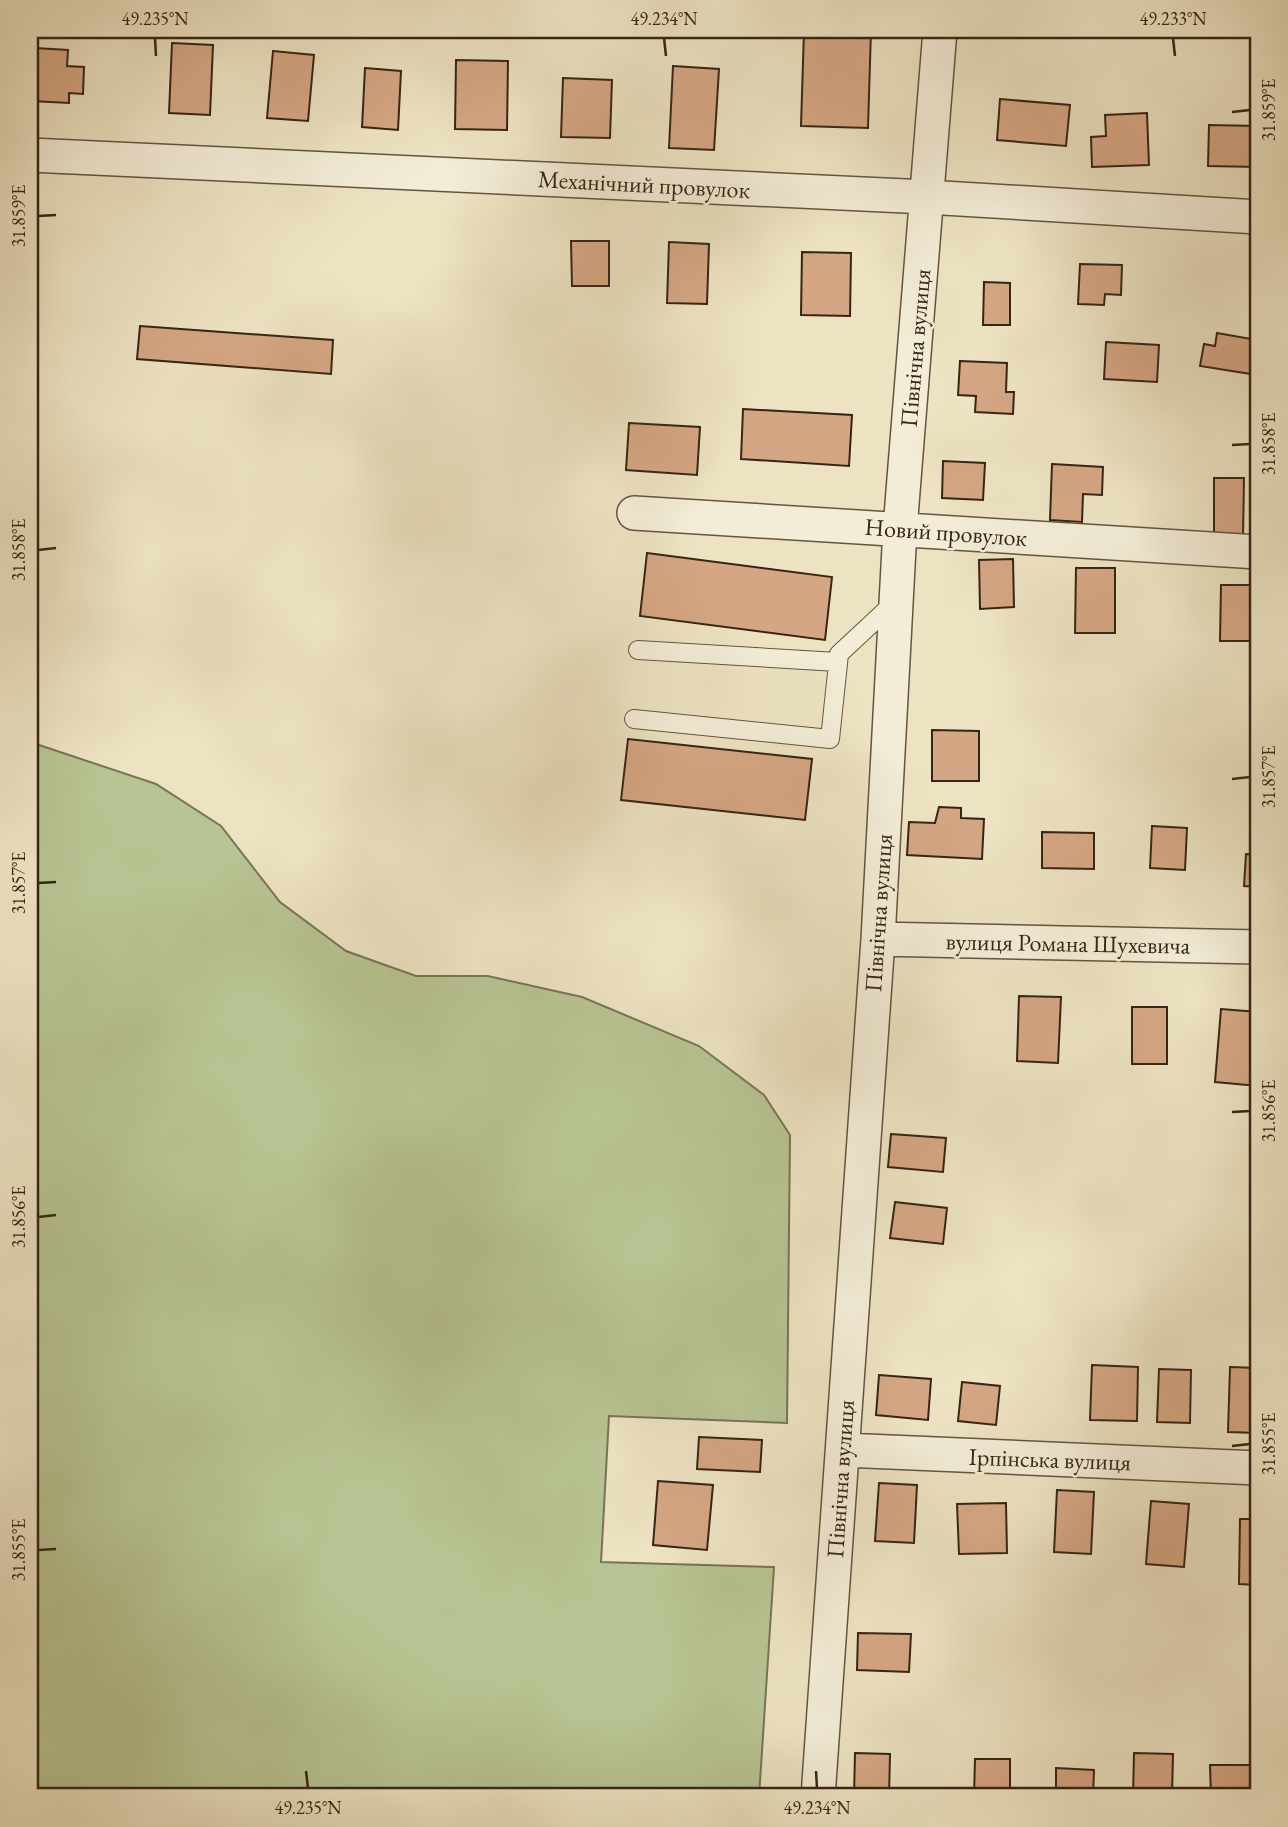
<svg xmlns="http://www.w3.org/2000/svg" width="1288" height="1827" font-family="'EB Garamond',serif">
  <style>
    .green { fill: #b8c493; stroke: #787454; stroke-width: 2 }
    .building { fill: #d5a683; stroke: #372416; stroke-width: 2 }
    .lines { fill: none; stroke-linecap: round; stroke-linejoin: round }
    .service-casing { stroke: #645441; stroke-width: 20 }
    .minor-casing { stroke: #645441; stroke-width: 36 }
    .service { stroke: #f3edd7; stroke-width: 18 }
    .minor { stroke: #f3edd7; stroke-width: 33 }
    .ticks { fill: none; stroke: #372416; stroke-width: 2.5 }
    .labels { text-anchor: middle; dominant-baseline: central; stroke-width: 5; stroke-linejoin: round; paint-order: stroke }
    .street-label { font-size: 24px; fill: #372416; stroke: #f3edd7 }
    .neatline { fill: none; stroke: #372416; stroke-width: 2.5 }
    .ticks-label { font-size: 18px; text-anchor: middle; fill: #372416 }
  </style>
  <rect width="100%" height="100%" fill="#ede3c2"/>
  <filter id="stains"><feTurbulence type="fractalNoise" baseFrequency=".00286" numOctaves="4"/><feColorMatrix values="0 0 0 0 .2 0 0 0 0 .09 0 0 0 0 .02 0 0 0 .5 -.17"/></filter>
  <radialGradient id="worn" r=".72"><stop offset=".6" stop-color="#630" stop-opacity="0"/><stop offset="1" stop-color="#630" stop-opacity=".3"/></radialGradient>
  <!-- green -->
  <path class="green" d="M30,742L156,784L221,826L280,902L346,951L416,976H488L582,997L699,1046L764,1095L790,1135L787,1423L609,1416L601,1562L774,1567L759,1797H30Z"/>
  <!-- building -->
  <path class="building" d="M804,30H871L868,128L801,126Z
    M172,43L213,45L210,115L169,113Z
    M35,48L68,50L67,66L84,67L83,94L69,93V103L32,101Z
    M273,51L314,55L308,121L267,118Z
    M456,60L508,61L507,130L455,129Z
    M673,66L719,69L714,150L669,148Z
    M365,68L401,71L398,130L362,127Z
    M563,78L612,80L610,138L561,137Z
    M1000,99L1070,105L1066,146L997,140Z
    M1147,113L1149,165L1092,167L1091,137L1106,136L1105,115Z
    M1209,125L1258,126V167L1208,166Z
    M571,241H609V286H572Z
    M669,242L709,244L707,304L667,303Z
    M802,252L851,253L850,316L801,315Z
    M1080,264L1122,265L1121,295L1105,294L1104,305L1078,304Z
    M984,282L1010,283V325H983Z
    M140,326L333,340L331,374L137,359Z
    M1217,333L1257,340L1251,374L1200,366L1204,344L1215,346Z
    M1106,342L1159,345L1157,382L1104,379Z
    M960,361L1007,363L1006,392H1014L1013,414L975,412L976,396L958,395Z
    M743,409L852,415L849,466L741,459Z
    M629,423L700,427L697,475L626,470Z
    M943,461L985,463L983,500L942,498Z
    M1052,464L1103,467L1102,495L1083,494L1082,522L1050,520Z
    M1214,478H1244L1243,538L1214,537Z
    M647,553L832,577L825,640L640,616Z
    M1013,559L1014,607L980,609L979,560Z
    M1076,568H1115V633H1075Z
    M1221,585H1257V641H1220Z
    M932,730L979,731V781H932Z
    M628,739L812,759L805,820L621,800Z
    M939,807L961,808V818L984,819L982,859L907,855L909,822L935,823Z
    M1152,826L1187,828L1185,870L1150,868Z
    M1042,832L1094,833V869L1042,868Z
    M1246,854L1258,855V887L1244,886Z
    M1019,996L1061,997L1058,1063L1017,1061Z
    M1132,1007H1167V1064H1132Z
    M1221,1009L1258,1012V1086L1215,1082Z
    M891,1134L946,1138L943,1172L888,1167Z
    M895,1202L947,1208L943,1244L890,1238Z
    M1092,1365L1138,1367L1137,1421L1090,1420Z
    M1230,1367L1258,1368V1433L1228,1432Z
    M1159,1369L1191,1370L1190,1423L1157,1422Z
    M879,1375L931,1379L928,1420L876,1415Z
    M962,1382L1000,1386L996,1425L958,1421Z
    M699,1437L762,1440L760,1472L697,1469Z
    M658,1481L713,1485L707,1550L653,1545Z
    M879,1483L917,1485L914,1543L875,1541Z
    M1057,1490L1094,1492L1091,1554L1054,1552Z
    M1151,1501L1189,1504L1184,1567L1146,1564Z
    M1006,1503L1007,1553L959,1554L957,1504Z
    M1240,1519H1258V1585L1239,1584Z
    M858,1633L911,1634L909,1672L857,1670Z
    M855,1753L890,1754L889,1797H854Z
    M1134,1753L1173,1754L1172,1797H1133Z
    M975,1759H1010V1797H974Z
    M1210,1765H1252V1797H1211Z
    M1056,1768L1094,1770L1093,1797H1056Z"/>
  <g class="lines">
    <defs>
      <path id="service" d="M638,650L837,662
        M634,719L830,739L839,654L896,601"/>
      <path id="minor" d="M30,155L927,197L1258,217
        M634,513L1258,552
        M878,939L1258,947
        M843,1450L1258,1468
        M818,1797L878,939L900,529L940,30"/>
    </defs>
    <!-- service casing -->
    <use href="#service" class="service-casing"/>
    <!-- minor casing -->
    <use href="#minor" class="minor-casing"/>
    <!-- service -->
    <use href="#service" class="service"/>
    <!-- minor -->
    <use href="#minor" class="minor"/>
  </g>
  <!-- ticks -->
  <path class="ticks" d="M155,38L156,56M664,38L666,56M1173,38L1175,56M1232,112L1250,110M38,216L56,215M1232,445L1250,444M38,550L56,548M1232,779L1250,777M38,883L56,882M1232,1112L1250,1111M38,1217L56,1215M1232,1446L1250,1444M38,1550L56,1549M306,1771L308,1788M816,1771L817,1788"/>
  <g class="labels">
    <!-- street labels -->
    <g class="street-label">
      <text transform="translate(644 184) rotate(3)">Механічний провулок</text>
      <text transform="translate(915 348) rotate(-85)">Північна вулиця</text>
      <text transform="translate(946 532) rotate(4)">Новий провулок</text>
      <text transform="translate(878 913) rotate(-86)">Північна вулиця</text>
      <text transform="translate(1068 943) rotate(1)">вулиця Романа Шухевича</text>
      <text transform="translate(1050 1459) rotate(2)">Ірпінська вулиця</text>
      <text transform="translate(840 1479) rotate(-86)">Північна вулиця</text>
    </g>
  </g>
  <!-- margin -->
  <rect width="1288" height="1827" fill="none" stroke="#ede3c2" stroke-width="77"/>
  <rect x="38" y="38" width="1212" height="1750" class="neatline"/>
  <g class="ticks-label">
    <text x="155" y="25">49.235°N</text>
    <text x="664" y="25">49.234°N</text>
    <text x="1173" y="25">49.233°N</text>
    <text transform="translate(1269 110) rotate(-90)" y="6">31.859°E</text>
    <text transform="translate(19 216) rotate(-90)" y="6">31.859°E</text>
    <text transform="translate(1269 444) rotate(-90)" y="6">31.858°E</text>
    <text transform="translate(19 550) rotate(-90)" y="6">31.858°E</text>
    <text transform="translate(1269 777) rotate(-90)" y="6">31.857°E</text>
    <text transform="translate(19 883) rotate(-90)" y="6">31.857°E</text>
    <text transform="translate(1269 1111) rotate(-90)" y="6">31.856°E</text>
    <text transform="translate(19 1217) rotate(-90)" y="6">31.856°E</text>
    <text transform="translate(1269 1444) rotate(-90)" y="6">31.855°E</text>
    <text transform="translate(19 1550) rotate(-90)" y="6">31.855°E</text>
    <text x="308" y="1814">49.235°N</text>
    <text x="817" y="1814">49.234°N</text>
  </g>
  <rect width="100%" height="100%" filter="url(#stains)"/>
  <rect width="100%" height="100%" fill="url(#worn)"/>
</svg>
